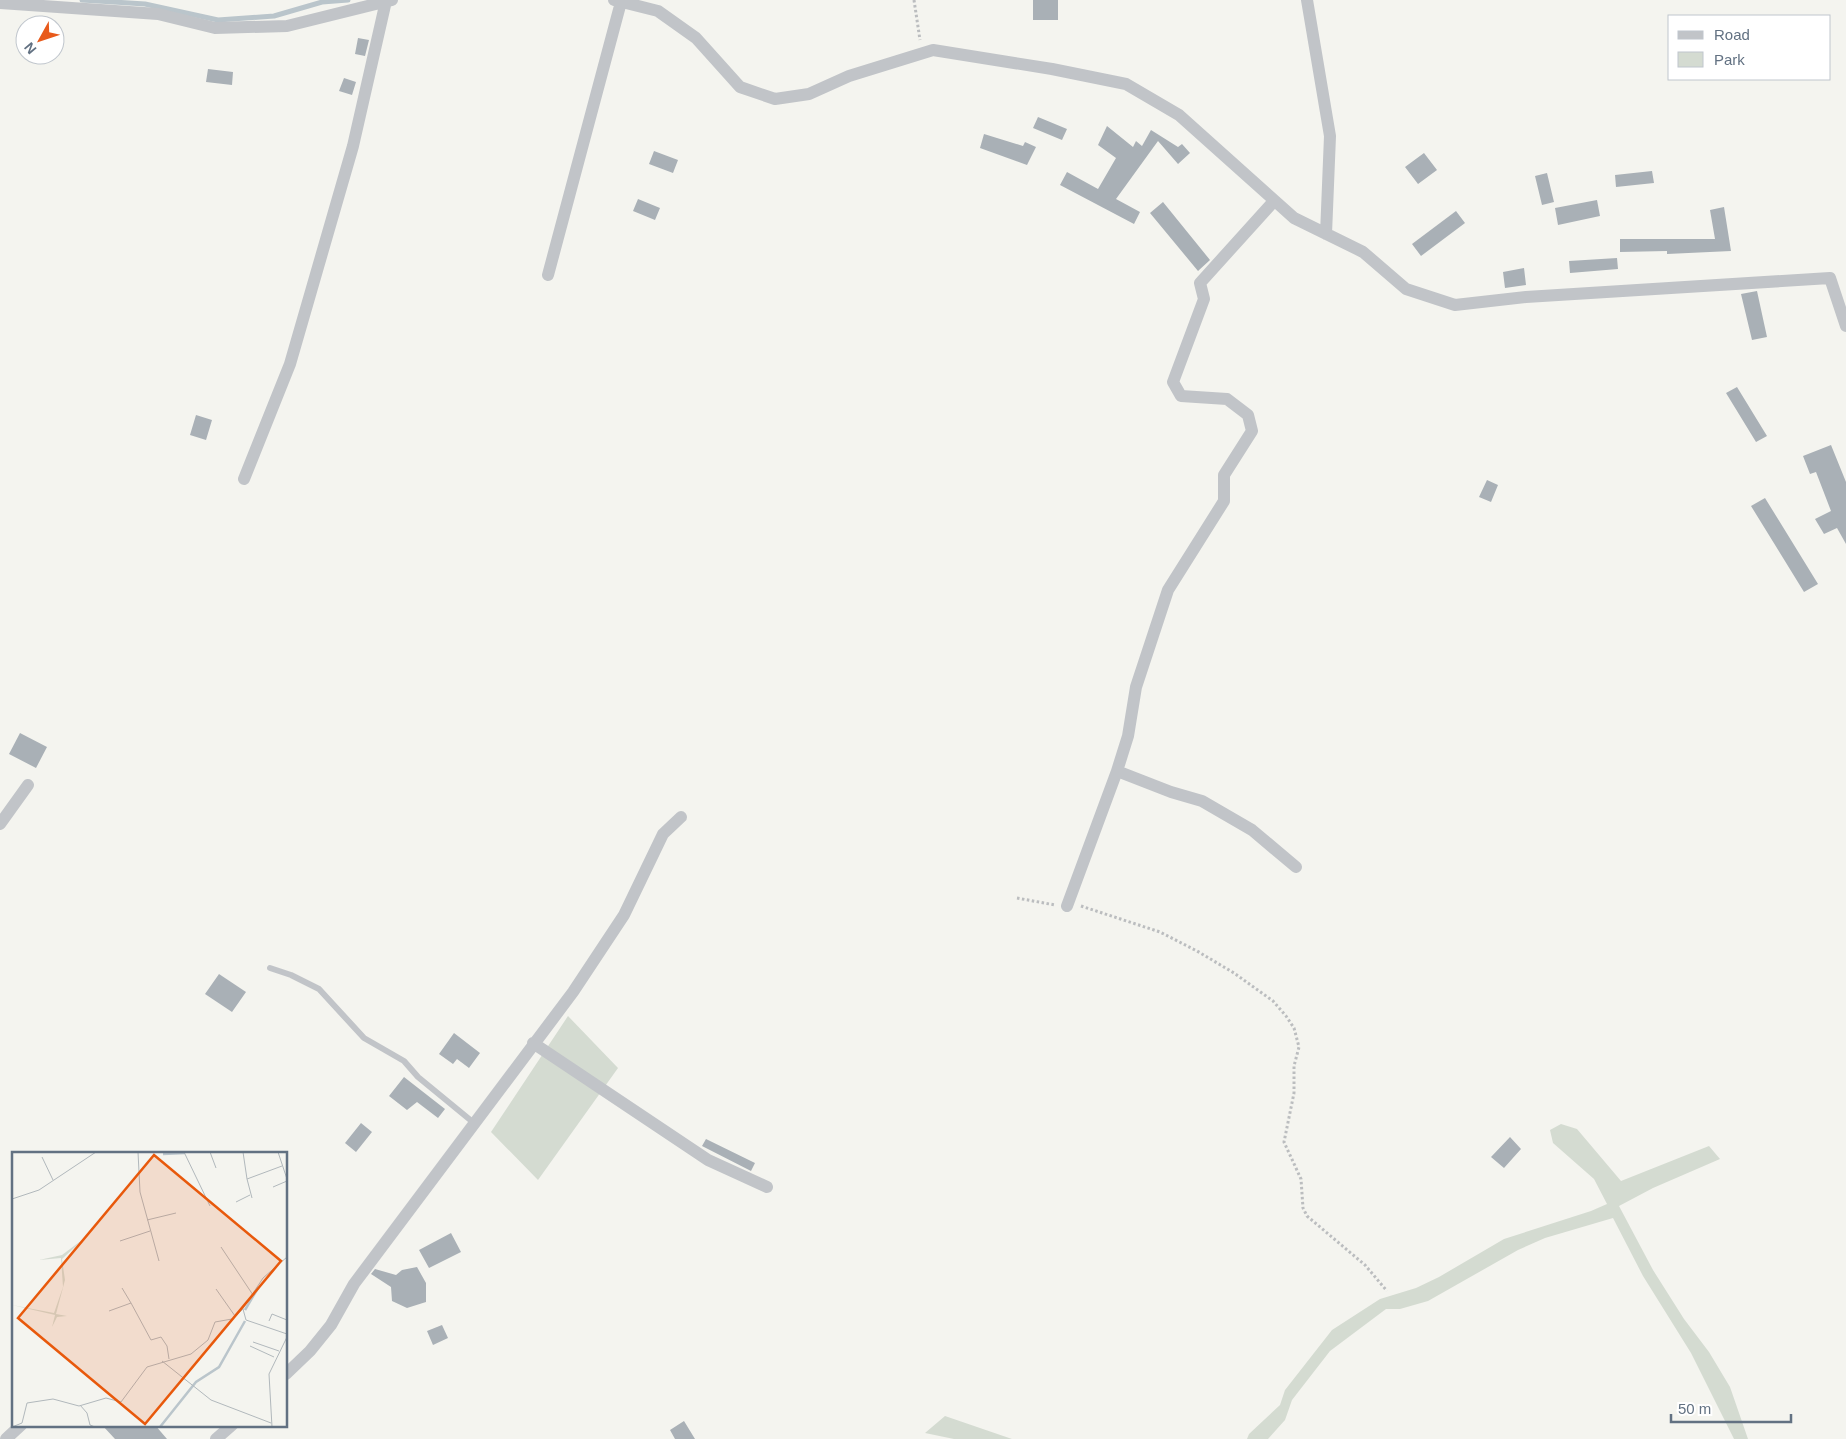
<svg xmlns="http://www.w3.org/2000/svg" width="1846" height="1439" font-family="Helvetica,sans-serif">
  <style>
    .green { fill: #d4dbd1 }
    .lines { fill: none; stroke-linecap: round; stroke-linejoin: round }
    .stream { stroke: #bac5cb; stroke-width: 5 }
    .building { fill: #a9b0b6 }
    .path { stroke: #bbbdbf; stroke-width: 3; stroke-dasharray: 2.5 2.5; stroke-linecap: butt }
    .service { stroke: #c1c4c8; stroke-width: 6 }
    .minor { stroke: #c1c4c8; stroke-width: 12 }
    .inset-river { fill: none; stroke: #bac5cb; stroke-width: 2.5 }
    .inset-road { fill: none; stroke: #b1b8bc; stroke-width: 1 }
    .view { fill: #e8590c; fill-opacity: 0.15; stroke: #e8590c; stroke-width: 2.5 }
    .inset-edge { fill: none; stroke: #627182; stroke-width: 2.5 }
  </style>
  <rect width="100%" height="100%" fill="#f4f4ef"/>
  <!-- green -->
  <path class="green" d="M568,1016L618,1068L538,1180L491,1132Z
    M1561,1124L1577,1129L1621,1181L1709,1146L1720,1159L1653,1188L1619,1206L1653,1270L1684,1319L1709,1352L1730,1387L1748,1439H1734L1691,1353L1643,1276L1613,1218L1545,1238L1518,1250L1428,1301L1400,1309H1386L1330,1351L1292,1400L1285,1420L1268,1439H1247L1249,1434L1280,1405L1285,1390L1332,1330L1380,1299L1416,1288L1439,1277L1504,1239L1591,1211L1607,1204L1594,1179L1553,1143L1550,1130Z
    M945,1416L1012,1439H954L925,1433Z"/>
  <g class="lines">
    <!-- stream -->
    <path class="stream" d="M82,0L145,4L218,20L274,16L322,2L348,0"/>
  </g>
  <!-- building -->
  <path class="building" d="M1033,0H1058V20H1033Z
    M358,38L369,40L365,56L355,54Z
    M208,69L233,72L232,85L206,82Z
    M344,78L356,82L352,95L339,91Z
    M1038,117L1067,129L1062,140L1033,128Z
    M1107,126L1133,147L1136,141L1142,146L1151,130L1178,147L1182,144L1190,153L1178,164L1158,141L1116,199L1140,212L1134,224L1060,185L1067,172L1098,189L1116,158L1098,145Z
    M984,134L1023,146L1025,142L1036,147L1027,165L980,148Z
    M654,151L678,160L673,173L649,164Z
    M1424,153L1437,170L1418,184L1405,167Z
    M1652,171L1654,183L1616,187L1615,175Z
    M1547,173L1554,202L1542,205L1535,176Z
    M638,199L660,208L655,220L633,211Z
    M1597,200L1600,216L1558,225L1555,208Z
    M1163,202L1210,260L1198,271L1150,213Z
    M1724,207L1731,251L1667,254V251L1620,252V239H1715L1710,210Z
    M1456,211L1465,223L1421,256L1412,244Z
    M1617,258L1618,269L1570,273L1569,261Z
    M1524,268L1526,285L1505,288L1503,272Z
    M1757,291L1767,337L1752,340L1741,294Z
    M1737,387L1767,436L1756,442L1726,393Z
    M196,415L212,420L206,440L190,435Z
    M1831,445L1846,482V544L1837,528L1824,534L1815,519L1831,511L1816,472L1810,474L1803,456Z
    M1487,480L1498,485L1491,502L1479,497Z
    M1765,498L1818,584L1804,592L1751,506Z
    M20,733L47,747L36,768L9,754Z
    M219,974L246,992L232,1012L205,994Z
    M454,1033L480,1053L469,1068L457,1059L453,1064L439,1054Z
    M404,1077L445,1109L438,1118L417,1102L407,1110L389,1096Z
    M361,1123L372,1132L356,1152L345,1143Z
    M1510,1137L1521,1149L1504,1168L1491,1157Z
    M706,1139L755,1163L751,1171L702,1146Z
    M451,1233L461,1252L429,1268L419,1250Z
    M417,1267L426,1283V1302L407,1308L392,1301L391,1287L371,1274L375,1269L396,1275L402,1270Z
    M442,1325L448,1338L433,1345L427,1331Z
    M684,1421L695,1439H675L670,1430Z
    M102,1425H155L167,1439H115Z"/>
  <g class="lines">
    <!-- path -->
    <path class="path" d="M914,0L920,40
      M1017,898L1055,905
      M1081,906L1160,932L1197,951L1234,973L1273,1001L1286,1016L1294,1028L1299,1047L1294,1066V1093L1284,1142L1301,1179L1303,1208L1307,1216L1365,1265L1387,1291"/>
    <!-- service -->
    <path class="service" d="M270,968L291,975L319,989L364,1038L404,1061L418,1077L474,1123"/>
    <!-- minor -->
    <path class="minor" d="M614,0L658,11L696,38L740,87L775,99L809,94L849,76L933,50L1052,69L1126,84L1179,115L1294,218L1363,252L1406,289L1455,305L1526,297L1830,278L1846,326
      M1307,0L1330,136L1326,234
      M0,3L158,14L215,28L287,26L392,0
      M1274,201L1200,283L1204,299L1173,382L1181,396L1227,399L1248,415L1252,431L1224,475V501L1168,590L1136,687L1128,736L1117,771L1171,792L1202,801L1252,830L1296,867
      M548,275L621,2
      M244,479L290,364L353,146L386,1
      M0,824L28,785
      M1067,906L1117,771
      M533,1043L708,1160L767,1187
      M286,1374L310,1351L331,1325L354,1284L573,992L624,915L663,834L681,817
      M6,1439L21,1425
      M216,1439L232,1425"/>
  </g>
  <!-- overview -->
  <g transform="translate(12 1152)">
    <rect width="275" height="275" fill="#f4f4ef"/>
    <path d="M74,85L50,107L53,128L44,162L55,164L45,165L40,175L43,163L0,153L42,161L51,135L49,106L27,108L50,103Z" fill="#d4dbd1"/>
    <path class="inset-river" d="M151,2L173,1M233,158L246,136M148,275L184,230L207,215L233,169"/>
    <path class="inset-road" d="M126,0L128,40L147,109M172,0L198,54M198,0L204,16M231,0L235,27L270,14M266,0L275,27M30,5L41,28M235,27L240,46M261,35L275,29M0,47L27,38L84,0M224,50L238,43M135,68L164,61M108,89L138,79M209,95L241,143M110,136L119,151M204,137L223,164M231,157L234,168L275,182M97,159L119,151L139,188L149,185L155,194L157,207M257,169L260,162L275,168M241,190L267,199M238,194L262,205M150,209L199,248L259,271M68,253L75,261L78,273L83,275M0,275L10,271L15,251L41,247L67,254L94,246L109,250L135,215L179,202L196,188L203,170L220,167L230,158L251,126L275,105M260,275L257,222L275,185"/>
    <path class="view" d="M142,3L269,109L133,272L6,166Z"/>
    <rect width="275" height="275" class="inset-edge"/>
  </g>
  <!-- legend -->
  <rect x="1668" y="15" width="162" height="65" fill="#ffffff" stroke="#c0c6cd"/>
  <rect x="1678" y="31" width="25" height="8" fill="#c1c4c8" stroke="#c0c6cd"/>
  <text x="1714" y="40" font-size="15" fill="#627182">Road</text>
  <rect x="1678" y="52" width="25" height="15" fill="#d4dbd1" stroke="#c0c6cd"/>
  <text x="1714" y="65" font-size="15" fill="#627182">Park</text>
  <!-- north arrow -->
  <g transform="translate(40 40) rotate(230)"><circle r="24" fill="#ffffff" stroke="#c0c6cd"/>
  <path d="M0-4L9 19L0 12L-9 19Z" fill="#e85a1b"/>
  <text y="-8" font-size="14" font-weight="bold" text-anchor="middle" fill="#627182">N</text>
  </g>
  <!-- scale -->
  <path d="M1671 1414v8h120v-8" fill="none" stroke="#627182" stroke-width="2.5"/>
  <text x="1678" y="1414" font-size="15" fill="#627182" stroke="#ffffff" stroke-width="4" paint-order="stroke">50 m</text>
</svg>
